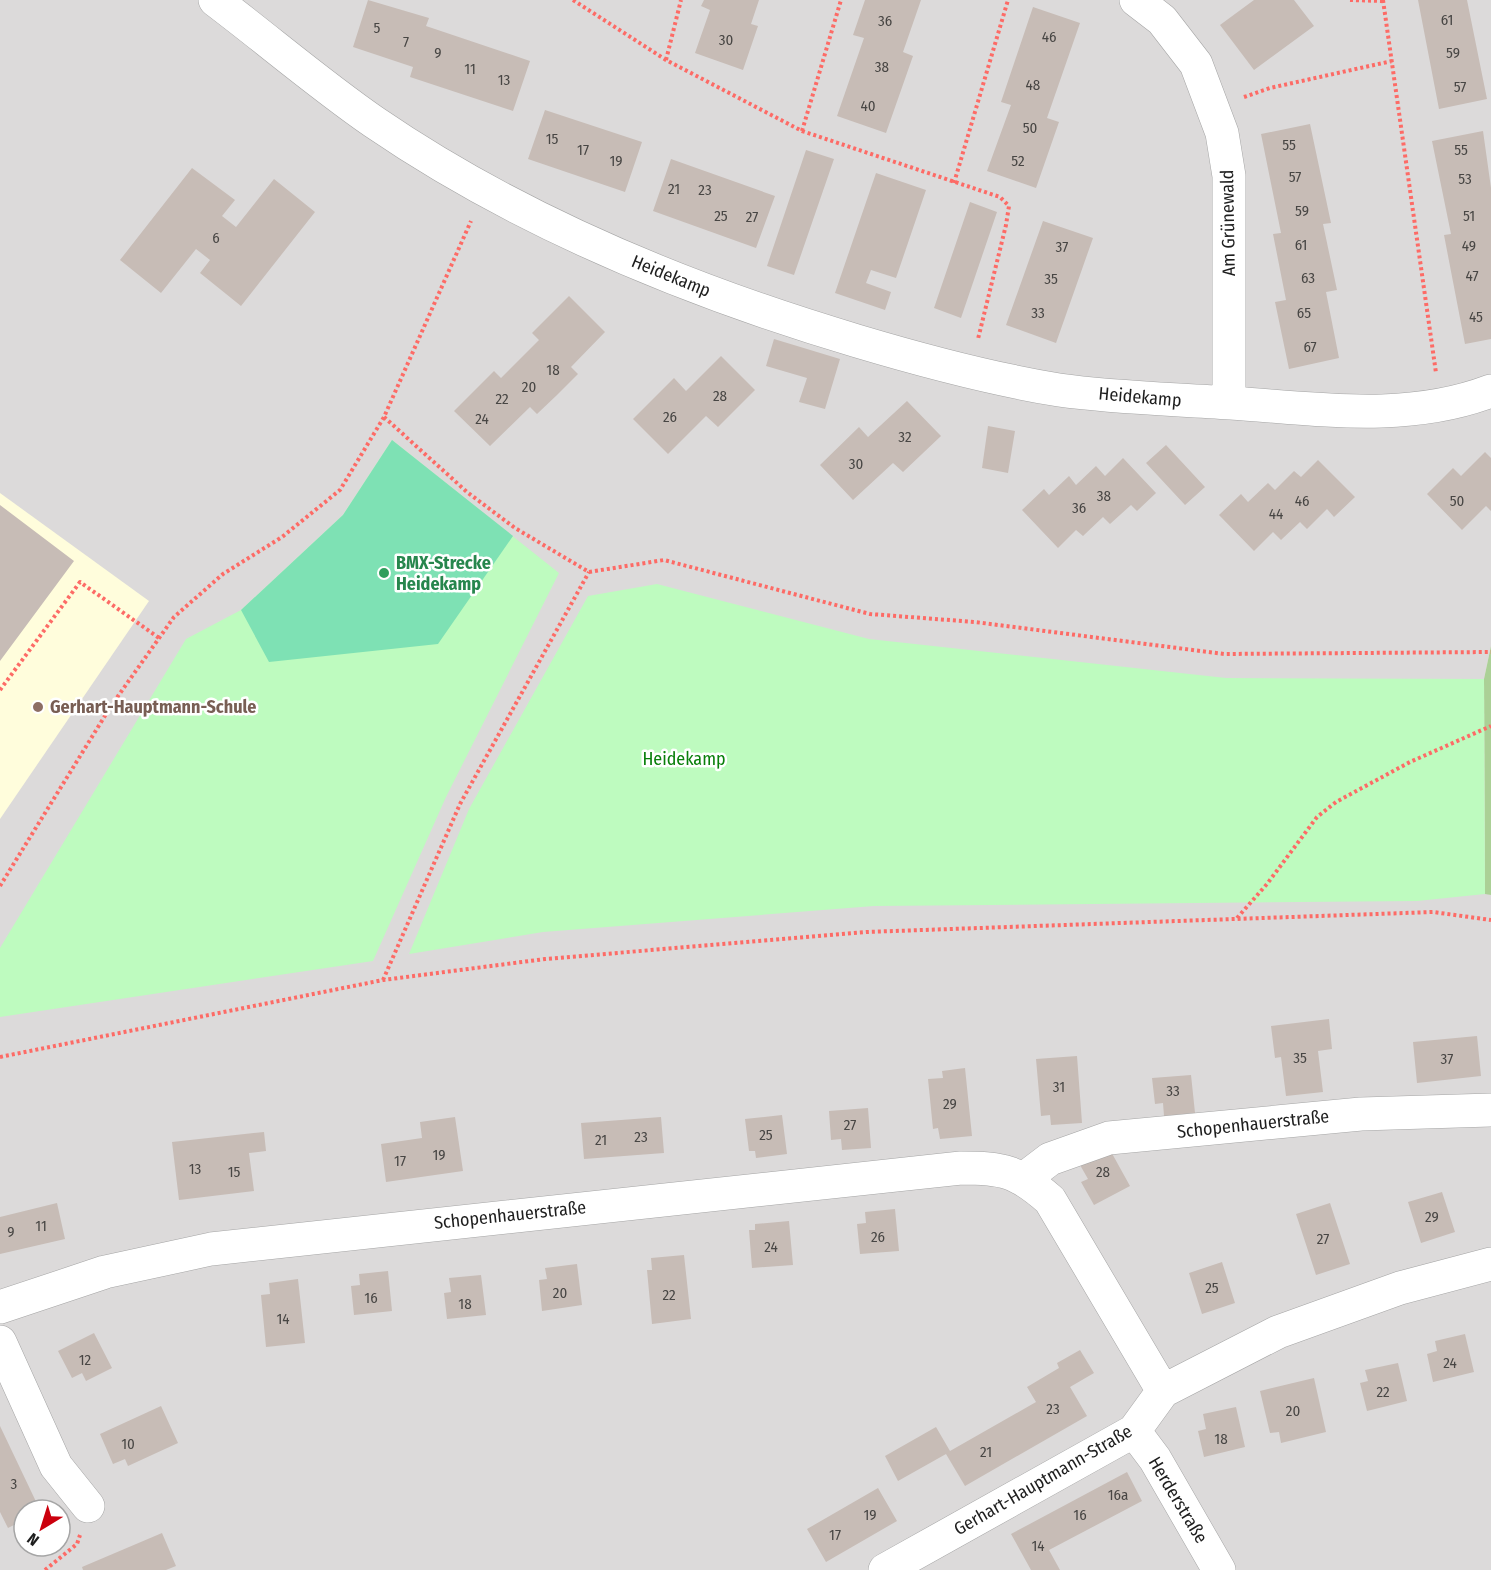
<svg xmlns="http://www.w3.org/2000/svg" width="1491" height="1570" font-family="'Fira Sans Condensed',sans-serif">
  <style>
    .residential { fill: #dcdada; fill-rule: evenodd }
    .education { fill: #fffddc }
    .forest { fill: #abd096 }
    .park { fill: #befbbf }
    .pitch { fill: #7ee1b4 }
    .building { fill: #c7bcb6 }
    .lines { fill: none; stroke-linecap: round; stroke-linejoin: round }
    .minor-casing { stroke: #a5a5a5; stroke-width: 34 }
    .path { stroke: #fd6b66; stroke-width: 4; stroke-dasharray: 3 3; stroke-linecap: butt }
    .minor { stroke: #fff; stroke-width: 33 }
    .leisure-dot { fill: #2e9e5b; stroke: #fff; stroke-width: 2 }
    .education-dot { fill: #8d6e63; stroke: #fff; stroke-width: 2 }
    .labels { text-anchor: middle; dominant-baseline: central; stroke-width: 5; stroke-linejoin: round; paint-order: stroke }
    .number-label { font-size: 15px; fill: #484644 }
    .street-label { font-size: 18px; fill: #1e1e1e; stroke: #fff }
    .leisure-label { font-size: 18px; font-weight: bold; fill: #27864d; stroke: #fff; text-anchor: start }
    .education-label { font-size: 18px; font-weight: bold; fill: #785e54; stroke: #fff; text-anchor: start }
    .park-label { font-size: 18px; fill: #087f0a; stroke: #fff }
  </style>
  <rect width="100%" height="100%" fill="#efeae3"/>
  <!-- residential -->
  <path class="residential" d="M0,0H1491V646L1484,679L1485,893L1491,895V1570H0ZM24,1510H60V1546H24Z"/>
  <!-- education -->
  <path class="education" d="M0,493L149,601L0,819Z"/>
  <!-- forest -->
  <path class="forest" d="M1491,646V895L1485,894L1484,679Z"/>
  <!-- park -->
  <path class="park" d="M392,440L559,573L446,797L373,961L0,1017V948L186,639L241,610L343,515Z
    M657,584L869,639L1226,678L1484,679L1485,894L1417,901L874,906L543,932L409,954L469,809L588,596Z"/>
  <!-- pitch -->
  <path class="pitch" d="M392,440L513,536L438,644L269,662L241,610L343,515Z"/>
  <!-- building -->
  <path class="building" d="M368,0L429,18L426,26L530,61L513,111L410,77L413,67L353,47Z
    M704,0H759L751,24L758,26L743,70L695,53L710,10L701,6Z
    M865,0H921L903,52L913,56L886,133L837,116L864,38L853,35Z
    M1254,0H1294L1314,26L1254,70L1220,25Z
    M1418,0H1467L1487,99L1439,109Z
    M1033,7L1080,23L1047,118L1059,122L1036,188L987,171L1011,105L1001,102Z
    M545,110L642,142L625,192L528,159Z
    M1310,124L1331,223L1323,224L1337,290L1326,292L1339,358L1289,369L1275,302L1286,300L1273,234L1281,233L1261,134Z
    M1483,131L1491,188V339L1465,344L1444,235L1451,234L1432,141Z
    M806,150L834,159L794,275L767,266Z
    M671,159L775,196L756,248L653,211Z
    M192,168L235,200L222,216L236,227L274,179L315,212L241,306L200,273L210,260L196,249L161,293L120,260Z
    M876,173L926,190L896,278L871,270L866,283L891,292L885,310L835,293Z
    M970,202L997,212L961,318L934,308Z
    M1043,221L1093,238L1056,343L1006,325Z
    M569,296L605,332L571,367L578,374L557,395L537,414L530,407L490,446L454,411L494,371L501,378L539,340L532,333Z
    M774,339L840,359L825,409L799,402L807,378L766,366Z
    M721,356L755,390L718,427L706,416L668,454L633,419L674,378L686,391Z
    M907,401L941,436L903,472L893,463L853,500L820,465L859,427L868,437Z
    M988,426L1015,431L1008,473L982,468Z
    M1166,445L1205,487L1185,505L1146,463Z
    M1485,452L1491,458V511L1486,506L1462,530L1427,494L1453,468L1461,476Z
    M1123,458L1156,493L1137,511L1131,505L1110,524L1103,517L1083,536L1076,530L1058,548L1022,510L1044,489L1049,495L1069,476L1076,485L1096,466L1105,476Z
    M1318,460L1355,497L1334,517L1327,509L1307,529L1300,522L1281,540L1273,532L1254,551L1219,515L1241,494L1248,502L1268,483L1275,490L1294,471L1301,477Z
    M0,505L74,561L0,661Z
    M1329,1019L1332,1049L1318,1051L1323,1092L1286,1096L1281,1057L1275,1058L1271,1026Z
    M1477,1036L1481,1076L1417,1083L1413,1042Z
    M1077,1056L1082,1123L1051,1125L1050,1115L1041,1116L1036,1059Z
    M965,1068L972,1136L940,1139L938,1128L933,1129L928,1079L943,1078L942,1071Z
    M1191,1075L1195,1113L1164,1116L1163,1103L1155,1104L1152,1078Z
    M868,1108L871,1148L842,1150L841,1139L831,1140L829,1111Z
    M782,1115L787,1154L756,1158L755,1151H749L745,1119Z
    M455,1117L463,1171L386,1182L381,1144L422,1138L420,1122Z
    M661,1117L664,1153L584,1159L581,1123Z
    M264,1132L266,1151L249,1153L254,1191L179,1200L172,1142Z
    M1109,1148L1130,1186L1094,1205L1081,1182L1088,1179L1080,1165Z
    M1442,1192L1455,1232L1421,1243L1408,1202Z
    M57,1203L65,1239L0,1254V1217Z
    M1330,1203L1350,1264L1316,1275L1296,1214Z
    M895,1209L899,1251L860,1254L857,1224L866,1223L865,1212Z
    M789,1221L793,1265L752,1268L749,1230H755V1224Z
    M684,1255L691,1319L652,1324L647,1270H652L651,1258Z
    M1222,1262L1235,1303L1202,1314L1189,1273Z
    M577,1264L582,1305L542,1311L539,1280L547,1279L545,1268Z
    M388,1271L392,1311L354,1315L351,1286L360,1285L359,1274Z
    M481,1275L486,1315L447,1319L444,1293L451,1292L449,1278Z
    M298,1279L305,1343L266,1347L261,1295L270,1294L269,1283Z
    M94,1333L112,1368L86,1381L82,1373L72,1378L58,1351Z
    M1465,1334L1474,1372L1433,1382L1427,1354L1437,1351L1435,1341Z
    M1080,1350L1094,1373L1070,1387L1087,1416L965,1486L946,1454L898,1481L885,1456L936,1427L950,1451L1036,1402L1027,1387L1059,1368L1057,1363Z
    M1398,1363L1407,1401L1367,1411L1360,1383L1368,1381L1365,1370Z
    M1314,1378L1326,1432L1281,1443L1279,1432L1270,1433L1260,1391Z
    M161,1406L178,1443L128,1466L125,1459L113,1464L100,1434Z
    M1236,1407L1245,1447L1204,1457L1198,1431L1206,1429L1203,1414Z
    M0,1426L40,1510H24V1520L8,1528L0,1512Z
    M1127,1472L1142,1501L1049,1550L1060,1570H1031L1011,1534Z
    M878,1488L897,1521L826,1562L807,1529Z
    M162,1533L176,1566L166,1570H83L82,1567Z"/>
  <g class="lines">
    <defs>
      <path id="minor" d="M215,0C268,40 319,84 374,122C520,222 689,291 857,341C924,361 991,379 1059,390C1116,398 1174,399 1231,403C1319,409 1407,423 1491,391
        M1136,0L1162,20L1196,64L1222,133L1229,176V403
        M1025,1178L1050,1159L1109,1138L1361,1114L1491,1110
        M0,1307L105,1272L211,1249L961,1168C1004,1168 1017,1171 1050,1200L1163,1391
        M0,1342L56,1466L88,1506
        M1134,1431L1155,1459L1219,1570
        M885,1570L1134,1431L1163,1391L1278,1332L1400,1288L1491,1264"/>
    </defs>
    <!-- minor casing -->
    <use href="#minor" class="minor-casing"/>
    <!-- path -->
    <path class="path" d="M573,0L666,60L802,131L1000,197L1009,206L1006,225L978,339
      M1350,0L1383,1
      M1383,0L1436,373
      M666,60L681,0
      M1244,97L1270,88L1392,61
      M802,131L841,0
      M954,183L1008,0
      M384,417L467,492L515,528L589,572L664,560L870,614L975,622L1224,654L1491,652
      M0,690L80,582L159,638
      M0,886L111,706L174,617L223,574L282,537L340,490L384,417L471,221
      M1237,918L1267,884L1317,817L1336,802L1410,762L1491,726
      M383,980L460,804L589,572
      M0,1057L383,980L545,959L866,932L1433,912L1491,920
      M45,1570L77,1544L80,1535"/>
    <!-- minor -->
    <use href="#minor" class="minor"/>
  </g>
  <!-- markers -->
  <circle class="leisure-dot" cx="384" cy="573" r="6"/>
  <circle class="education-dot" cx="38" cy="707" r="6"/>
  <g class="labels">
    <!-- number labels -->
    <g class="number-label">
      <text x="1447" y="20">61</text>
      <text x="885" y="21">36</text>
      <text x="377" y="28">5</text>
      <text x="1049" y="37">46</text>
      <text x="726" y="40">30</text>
      <text x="406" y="42">7</text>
      <text x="438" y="53">9</text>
      <text x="1453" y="53">59</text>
      <text x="882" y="67">38</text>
      <text x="470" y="69">11</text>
      <text x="504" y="80">13</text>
      <text x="1033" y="85">48</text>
      <text x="1460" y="87">57</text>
      <text x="868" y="106">40</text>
      <text x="1030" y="128">50</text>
      <text x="552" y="139">15</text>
      <text x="1289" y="145">55</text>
      <text x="583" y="150">17</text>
      <text x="1461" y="150">55</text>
      <text x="616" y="161">19</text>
      <text x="1018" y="161">52</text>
      <text x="1295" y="177">57</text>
      <text x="1465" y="179">53</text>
      <text x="674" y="189">21</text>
      <text x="705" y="190">23</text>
      <text x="1302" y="211">59</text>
      <text x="721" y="216">25</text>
      <text x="1469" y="216">51</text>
      <text x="752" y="217">27</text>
      <text x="216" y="238">6</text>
      <text x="1301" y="245">61</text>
      <text x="1469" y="246">49</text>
      <text x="1062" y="247">37</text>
      <text x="1472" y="276">47</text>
      <text x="1308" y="278">63</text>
      <text x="1051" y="279">35</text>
      <text x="1038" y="313">33</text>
      <text x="1304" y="313">65</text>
      <text x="1476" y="317">45</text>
      <text x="1310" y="347">67</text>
      <text x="553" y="370">18</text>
      <text x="529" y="387">20</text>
      <text x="720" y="396">28</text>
      <text x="502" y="399">22</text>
      <text x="670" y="417">26</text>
      <text x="482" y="419">24</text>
      <text x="905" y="437">32</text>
      <text x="856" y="464">30</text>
      <text x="1104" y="496">38</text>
      <text x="1302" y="501">46</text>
      <text x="1457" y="501">50</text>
      <text x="1079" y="508">36</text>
      <text x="1276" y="514">44</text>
      <text x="1300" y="1058">35</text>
      <text x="1447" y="1059">37</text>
      <text x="1059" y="1087">31</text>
      <text x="1173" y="1091">33</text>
      <text x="950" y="1104">29</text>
      <text x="850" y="1125">27</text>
      <text x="766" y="1135">25</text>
      <text x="641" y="1137">23</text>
      <text x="601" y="1140">21</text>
      <text x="439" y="1155">19</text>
      <text x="400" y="1161">17</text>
      <text x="195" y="1169">13</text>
      <text x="234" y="1172">15</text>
      <text x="1103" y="1172">28</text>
      <text x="1432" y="1217">29</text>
      <text x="41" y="1226">11</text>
      <text x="11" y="1232">9</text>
      <text x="878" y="1237">26</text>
      <text x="1323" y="1239">27</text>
      <text x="771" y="1247">24</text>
      <text x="1212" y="1288">25</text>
      <text x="560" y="1293">20</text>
      <text x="669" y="1295">22</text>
      <text x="371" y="1298">16</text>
      <text x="465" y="1304">18</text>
      <text x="283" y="1319">14</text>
      <text x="85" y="1360">12</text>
      <text x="1450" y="1363">24</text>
      <text x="1383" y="1392">22</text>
      <text x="1053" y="1409">23</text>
      <text x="1293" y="1411">20</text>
      <text x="1221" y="1439">18</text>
      <text x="128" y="1444">10</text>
      <text x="986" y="1452">21</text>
      <text x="14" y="1484">3</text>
      <text x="1118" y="1495">16a</text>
      <text x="870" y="1515">19</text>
      <text x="1080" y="1515">16</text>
      <text x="835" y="1535">17</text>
      <text x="1038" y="1546">14</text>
    </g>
    <!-- street labels -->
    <g class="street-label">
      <text transform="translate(1228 223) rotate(-91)">Am Grünewald</text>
      <text transform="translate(671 276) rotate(22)">Heidekamp</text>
      <text transform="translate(1140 397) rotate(5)">Heidekamp</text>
      <text transform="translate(1253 1124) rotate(-6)">Schopenhauerstraße</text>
      <text transform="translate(510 1215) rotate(-6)">Schopenhauerstraße</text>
      <text transform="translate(1043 1480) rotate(-30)">Gerhart-Hauptmann-Straße</text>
      <text transform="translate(1178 1500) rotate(59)">Herderstraße</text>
    </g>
    <!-- leisure labels -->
    <g class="leisure-label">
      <text x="396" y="563">BMX-Strecke<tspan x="396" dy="21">Heidekamp</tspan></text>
    </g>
    <!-- education labels -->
    <g class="education-label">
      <text x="50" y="707">Gerhart-Hauptmann-Schule</text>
    </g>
    <!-- park labels -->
    <g class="park-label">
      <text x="684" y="759">Heidekamp</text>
    </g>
  </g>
  <!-- north arrow -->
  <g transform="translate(42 1528) rotate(218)"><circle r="28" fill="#ffffff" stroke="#a5a5a5" stroke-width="1.5"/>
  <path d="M0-4.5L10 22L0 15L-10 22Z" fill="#cb000d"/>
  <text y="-9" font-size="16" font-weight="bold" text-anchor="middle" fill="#1e1e1e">N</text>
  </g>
</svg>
